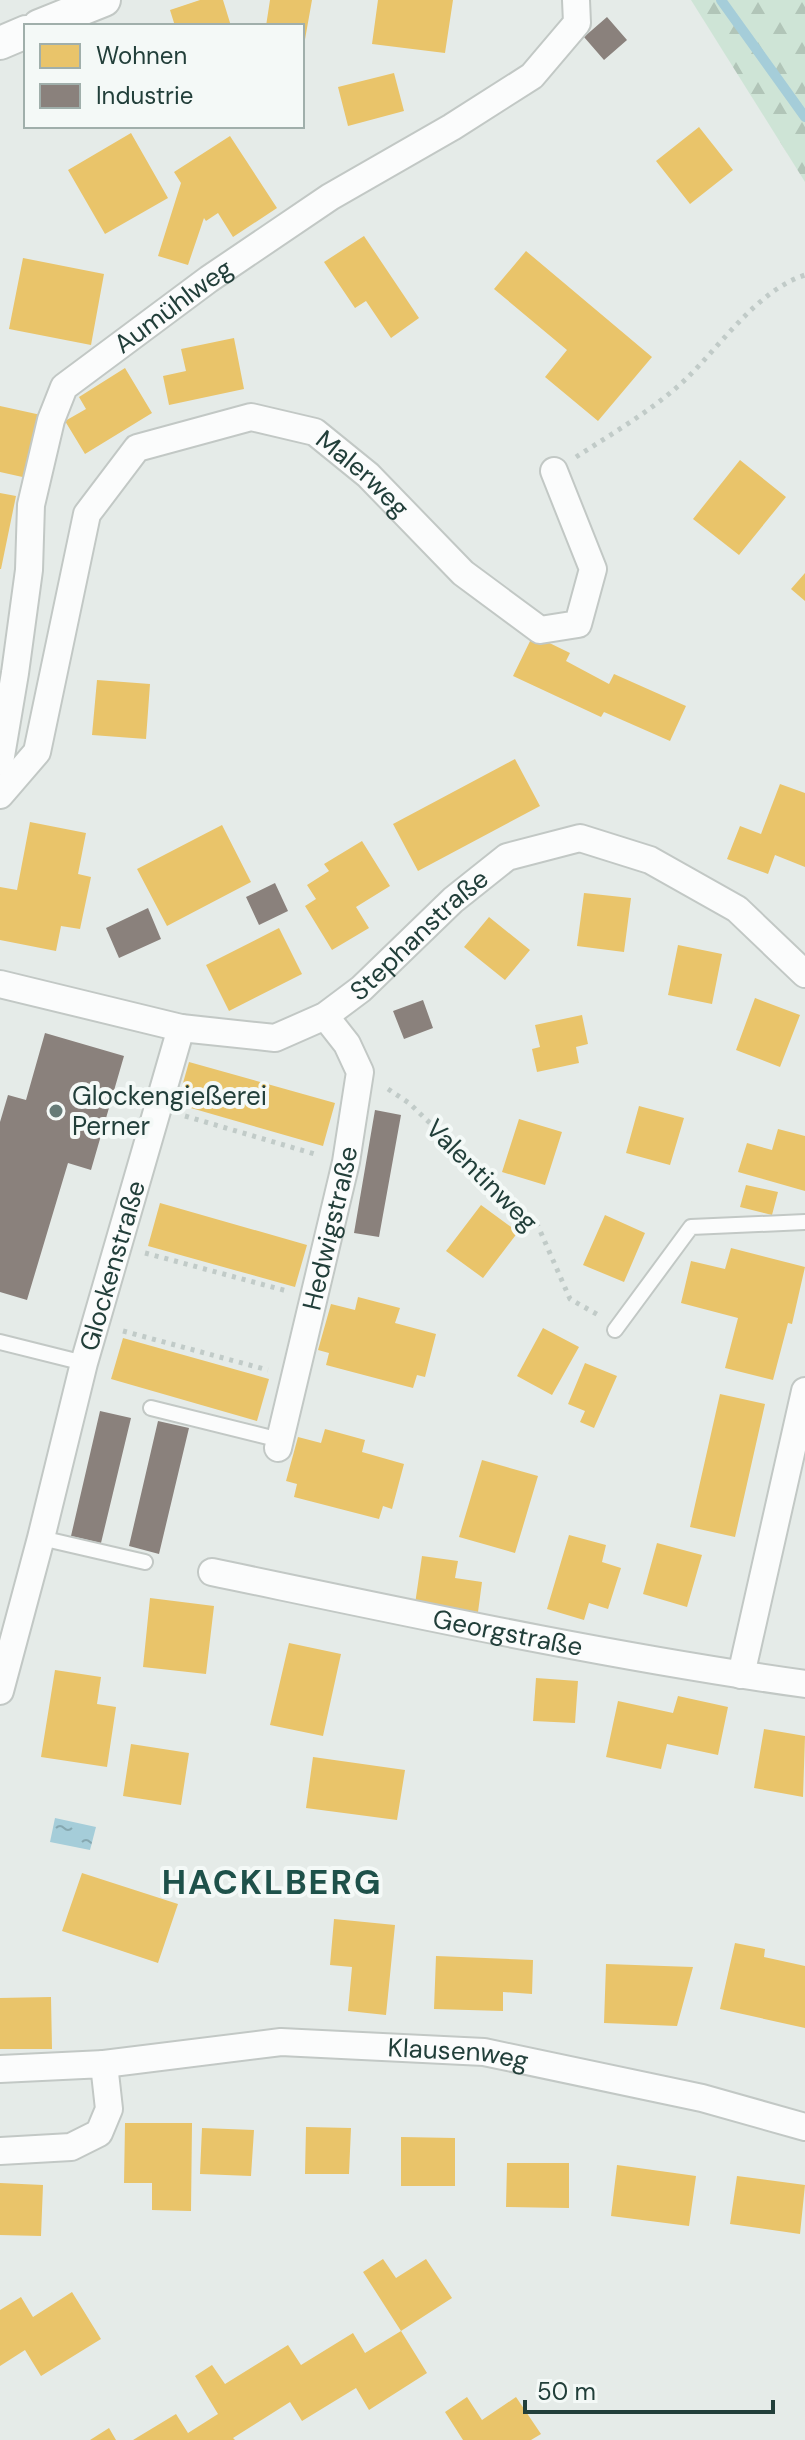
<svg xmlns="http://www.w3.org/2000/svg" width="805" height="2440" font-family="'DM Sans',sans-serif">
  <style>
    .forest { fill: url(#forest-firs) }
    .water { fill: url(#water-ripples) }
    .homes { fill: #e9c46a }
    .industry { fill: #8a817c }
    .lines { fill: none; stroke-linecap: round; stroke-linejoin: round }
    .stream { stroke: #a5cdd9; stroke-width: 10 }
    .service-casing { stroke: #c2c8c5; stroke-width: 18 }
    .minor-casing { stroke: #c2c8c5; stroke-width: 30 }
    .tertiary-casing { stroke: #c2c8c5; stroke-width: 36 }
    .path { stroke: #c1cbc8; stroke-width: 5; stroke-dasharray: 4 6; stroke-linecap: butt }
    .service { stroke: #fbfcfc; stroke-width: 14 }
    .minor { stroke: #fbfcfc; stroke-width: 26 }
    .tertiary { stroke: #fbfcfc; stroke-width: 32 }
    .poi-dot { fill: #667b77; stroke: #f4f9f7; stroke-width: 3 }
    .labels { text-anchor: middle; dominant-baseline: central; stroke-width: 8; stroke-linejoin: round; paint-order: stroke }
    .street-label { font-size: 26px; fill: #223f3a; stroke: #f4f9f7 }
    .poi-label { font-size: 26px; fill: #223f3a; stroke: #f4f9f7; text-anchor: start }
    .district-label { font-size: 34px; font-weight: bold; letter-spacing: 2px; fill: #1e514a; stroke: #f4f9f7 }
  </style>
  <defs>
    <pattern id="forest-firs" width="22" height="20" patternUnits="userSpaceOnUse" patternTransform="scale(2)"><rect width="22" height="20" fill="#cee4d6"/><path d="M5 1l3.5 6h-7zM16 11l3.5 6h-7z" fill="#b1c5b8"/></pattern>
    <pattern id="water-ripples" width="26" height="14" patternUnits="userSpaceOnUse" patternTransform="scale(2)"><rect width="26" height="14" fill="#a5cdd9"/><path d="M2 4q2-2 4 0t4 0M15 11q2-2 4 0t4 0" fill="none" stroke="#86a8b1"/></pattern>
  </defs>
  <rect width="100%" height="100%" fill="#e5ebe8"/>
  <!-- forest -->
  <path class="forest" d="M691,0H805V182Z"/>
  <!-- water -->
  <path class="water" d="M55,1818L96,1827L90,1850L50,1842Z"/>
  <!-- homes -->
  <path class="homes" d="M200,0H223L231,26H175L170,10Z
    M270,0H312L304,45L302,26H266Z
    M378,0H453L445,53L372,44Z
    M394,73L404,111L348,126L338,87Z
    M699,127L733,170L690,204L656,161Z
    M131,133L168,198L105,234L68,170Z
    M230,136L277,208L233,237L218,213L206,221L204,218L188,265L158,256L181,183L174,172Z
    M364,236L419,318L391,338L366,301L355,308L324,262Z
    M526,251L652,357L598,421L545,377L567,350L494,289Z
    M23,258L104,274L91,345L9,329Z
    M234,338L244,389L169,405L163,376L186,371L181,349Z
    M125,368L152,413L85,454L65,421L86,409L79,397Z
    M0,406L41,415L27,478L0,472Z
    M740,460L786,497L739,555L693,519Z
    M0,493L16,496L1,569H0Z
    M805,573V601L791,589Z
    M533,635L570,653L566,661L609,684L614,674L686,706L670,741L604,712L601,717L513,676Z
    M97,680L150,684L146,739L92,735Z
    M515,759L540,806L418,871L393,824Z
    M780,784L805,793V867L775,855L768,874L727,859L740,826L761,834Z
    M30,822L86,833L78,874L91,877L80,929L61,926L56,951L0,940V887L17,890Z
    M222,825L251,882L167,926L137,869Z
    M362,841L390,886L356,907L369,928L332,950L305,906L316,899L307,885L329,871L324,864Z
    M584,893L631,898L624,952L577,946Z
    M489,917L530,950L505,980L464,947Z
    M279,928L302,974L229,1011L206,965Z
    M678,945L722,954L712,1004L668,995Z
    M755,998L800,1015L780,1067L736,1050Z
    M582,1015L588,1044L576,1047L579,1063L537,1072L532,1049L540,1047L535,1025Z
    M189,1062L335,1103L323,1146L177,1104Z
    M639,1106L684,1118L670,1165L626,1153Z
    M519,1119L562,1132L545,1185L502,1172Z
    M778,1129L805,1136V1191L738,1172L747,1143L772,1150Z
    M746,1185L778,1192L772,1215L740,1207Z
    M160,1203L307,1245L295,1287L148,1246Z
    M481,1205L518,1232L483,1278L446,1251Z
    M605,1215L645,1233L624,1282L583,1265Z
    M731,1248L805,1267L792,1324L788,1323L773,1380L725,1368L738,1318L681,1303L691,1261L725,1269Z
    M358,1297L400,1308L395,1323L436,1334L425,1377L417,1375L413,1388L326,1365L329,1353L318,1350L331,1304L355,1310Z
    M543,1328L579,1347L552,1395L517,1376Z
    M123,1338L269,1379L257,1421L111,1379Z
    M585,1363L617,1376L594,1428L580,1422L585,1411L568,1404Z
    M720,1394L765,1404L735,1537L690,1527Z
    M325,1429L365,1440L362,1452L404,1464L392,1509L383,1506L379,1519L294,1497L297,1484L286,1481L298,1437L321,1443Z
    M482,1460L538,1476L515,1553L459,1537Z
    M569,1535L606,1545L602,1562L621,1568L608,1609L589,1603L584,1620L547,1609Z
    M657,1543L702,1555L687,1607L643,1594Z
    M422,1556L458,1561L455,1578L482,1582L478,1612L415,1604Z
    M150,1598L214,1606L206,1674L143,1667Z
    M289,1643L341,1654L323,1736L270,1725Z
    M55,1670L101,1677L97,1704L116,1707L107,1767L41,1757Z
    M536,1678L578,1681L575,1723L533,1721Z
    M678,1696L728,1707L718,1755L667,1744L661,1769L606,1757L618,1701L673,1713Z
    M764,1729L805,1736L803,1797L754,1788Z
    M131,1744L189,1753L181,1805L123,1796Z
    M313,1757L405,1770L397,1820L306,1808Z
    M82,1873L178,1904L158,1963L62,1931Z
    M334,1919L395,1925L386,2015L348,2011L352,1967L330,1965Z
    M735,1943L765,1949L764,1957L805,1966V2028L720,2009Z
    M436,1956L533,1960L532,1994L503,1992V2011L434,2009Z
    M606,1964L693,1967L677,2026L604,2023Z
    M51,1997L52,2049H0V1998Z
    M125,2123H192L191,2211L152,2210V2183H124Z
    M306,2127L351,2128L349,2174H305Z
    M202,2128L254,2130L251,2176L200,2174Z
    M401,2137L455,2138V2186H401Z
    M507,2163H569V2208L506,2207Z
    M617,2165L696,2176L689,2226L611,2216Z
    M737,2176L805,2185L800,2234L730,2224Z
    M0,2183L43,2185L41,2236L0,2235Z
    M383,2259L396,2278L426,2259L452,2298L401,2331L427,2373L369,2410L356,2388L302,2421L290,2402L233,2438L235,2440H133L176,2414L188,2433L218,2414L195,2376L212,2365L225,2384L288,2345L301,2365L353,2333L365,2353L401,2331L363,2272Z
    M72,2292L101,2339L41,2376L25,2350L0,2366V2310L21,2297L33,2317Z
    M467,2397L482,2420L516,2397L541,2434L531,2440H463L445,2412Z
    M109,2428L116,2440H90Z"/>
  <!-- industry -->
  <path class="industry" d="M607,17L627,40L604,60L584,37Z
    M275,883L288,911L259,925L246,897Z
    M148,908L161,939L119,958L106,928Z
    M423,1000L433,1028L404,1039L393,1011Z
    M45,1033L124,1056L91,1170L68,1163L27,1300L0,1292V1122L8,1095L26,1100Z
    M375,1110L401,1115L379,1237L354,1233Z
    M100,1411L131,1418L101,1543L71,1536Z
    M158,1421L189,1428L159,1554L129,1546Z"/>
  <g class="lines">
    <!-- stream -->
    <path class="stream" d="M721,0L805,117"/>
    <defs>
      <path id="service" d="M615,1330L691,1227L805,1222
        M0,1342L84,1363
        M151,1408L280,1440
        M41,1538L145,1562"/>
      <g id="minor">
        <path id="s1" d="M0,762L15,673L29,570L31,505L51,420L64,387L209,279L330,197L452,127L532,76L577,23L576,0"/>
        <path id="s2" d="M0,795L37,752L87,514L137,448L251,417L315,432L368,475L463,573L540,630L578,624L593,569L554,471"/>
        <path id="s3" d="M0,984L181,1028L275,1038L325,1016L361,989L453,900L507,857L580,838L650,860L737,909L805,974"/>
        <path id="s4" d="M278,1448L346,1162L360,1072L347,1044L325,1016"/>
        <path id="s5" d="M212,1572C409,1613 606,1656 805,1684"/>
        <path d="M741,1675L805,1391"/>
        <path id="s6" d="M0,1691L41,1538L84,1363L181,1028"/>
        <path id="s7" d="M104,2064L281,2042L484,2052L702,2098L805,2127"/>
        <path d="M0,2069L104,2064L109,2109L99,2133L71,2147L0,2151"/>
      </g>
      <path id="tertiary" d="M39,26L104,0
        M0,43L26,32"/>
    </defs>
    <!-- service casing -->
    <use href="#service" class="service-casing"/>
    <!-- minor casing -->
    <use href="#minor" class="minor-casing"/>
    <!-- tertiary casing -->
    <use href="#tertiary" class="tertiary-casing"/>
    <!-- path -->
    <path class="path" d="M576,457C613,433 653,410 686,379C721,345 758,290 805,275
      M388,1089L409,1103L538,1226L570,1299L600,1316
      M185,1116L318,1155
      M145,1253L287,1291
      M123,1331L268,1370"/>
    <!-- service -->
    <use href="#service" class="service"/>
    <!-- minor -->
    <use href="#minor" class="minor"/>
    <!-- tertiary -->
    <use href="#tertiary" class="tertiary"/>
  </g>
  <!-- markers -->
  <circle class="poi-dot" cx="56" cy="1111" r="8"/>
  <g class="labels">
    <!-- street labels -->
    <g class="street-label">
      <text stroke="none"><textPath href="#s1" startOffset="518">Aumühlweg</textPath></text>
      <text stroke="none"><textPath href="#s2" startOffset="630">Malerweg</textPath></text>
      <text stroke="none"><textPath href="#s3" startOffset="460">Stephanstraße</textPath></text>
      <text transform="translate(482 1175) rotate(45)">Valentinweg</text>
      <text stroke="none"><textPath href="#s4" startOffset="226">Hedwigstraße</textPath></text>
      <text stroke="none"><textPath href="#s6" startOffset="440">Glockenstraße</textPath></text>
      <text stroke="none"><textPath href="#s5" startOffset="302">Georgstraße</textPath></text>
      <text stroke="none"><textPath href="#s7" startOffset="356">Klausenweg</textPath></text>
    </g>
    <!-- poi labels -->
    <g class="poi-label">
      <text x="72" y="1096">Glockengießerei<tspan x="72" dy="30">Perner</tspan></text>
    </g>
    <!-- district labels -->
    <g class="district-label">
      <text x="272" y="1882">HACKLBERG</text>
    </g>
  </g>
  <!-- legend -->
  <rect x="24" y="24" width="280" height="104" fill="#f4f9f7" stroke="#a0afab" stroke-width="2"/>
  <rect x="40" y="44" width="40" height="24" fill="#e9c46a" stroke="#a0afab" stroke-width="2"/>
  <text x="96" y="64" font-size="24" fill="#223f3a">Wohnen</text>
  <rect x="40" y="84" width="40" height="24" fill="#8a817c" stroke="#a0afab" stroke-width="2"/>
  <text x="96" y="104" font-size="24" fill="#223f3a">Industrie</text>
  <!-- scale -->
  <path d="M525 2400v12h248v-12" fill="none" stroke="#223f3a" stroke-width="4"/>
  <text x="537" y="2400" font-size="24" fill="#223f3a" stroke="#f4f9f7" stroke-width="6" paint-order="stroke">50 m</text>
</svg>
